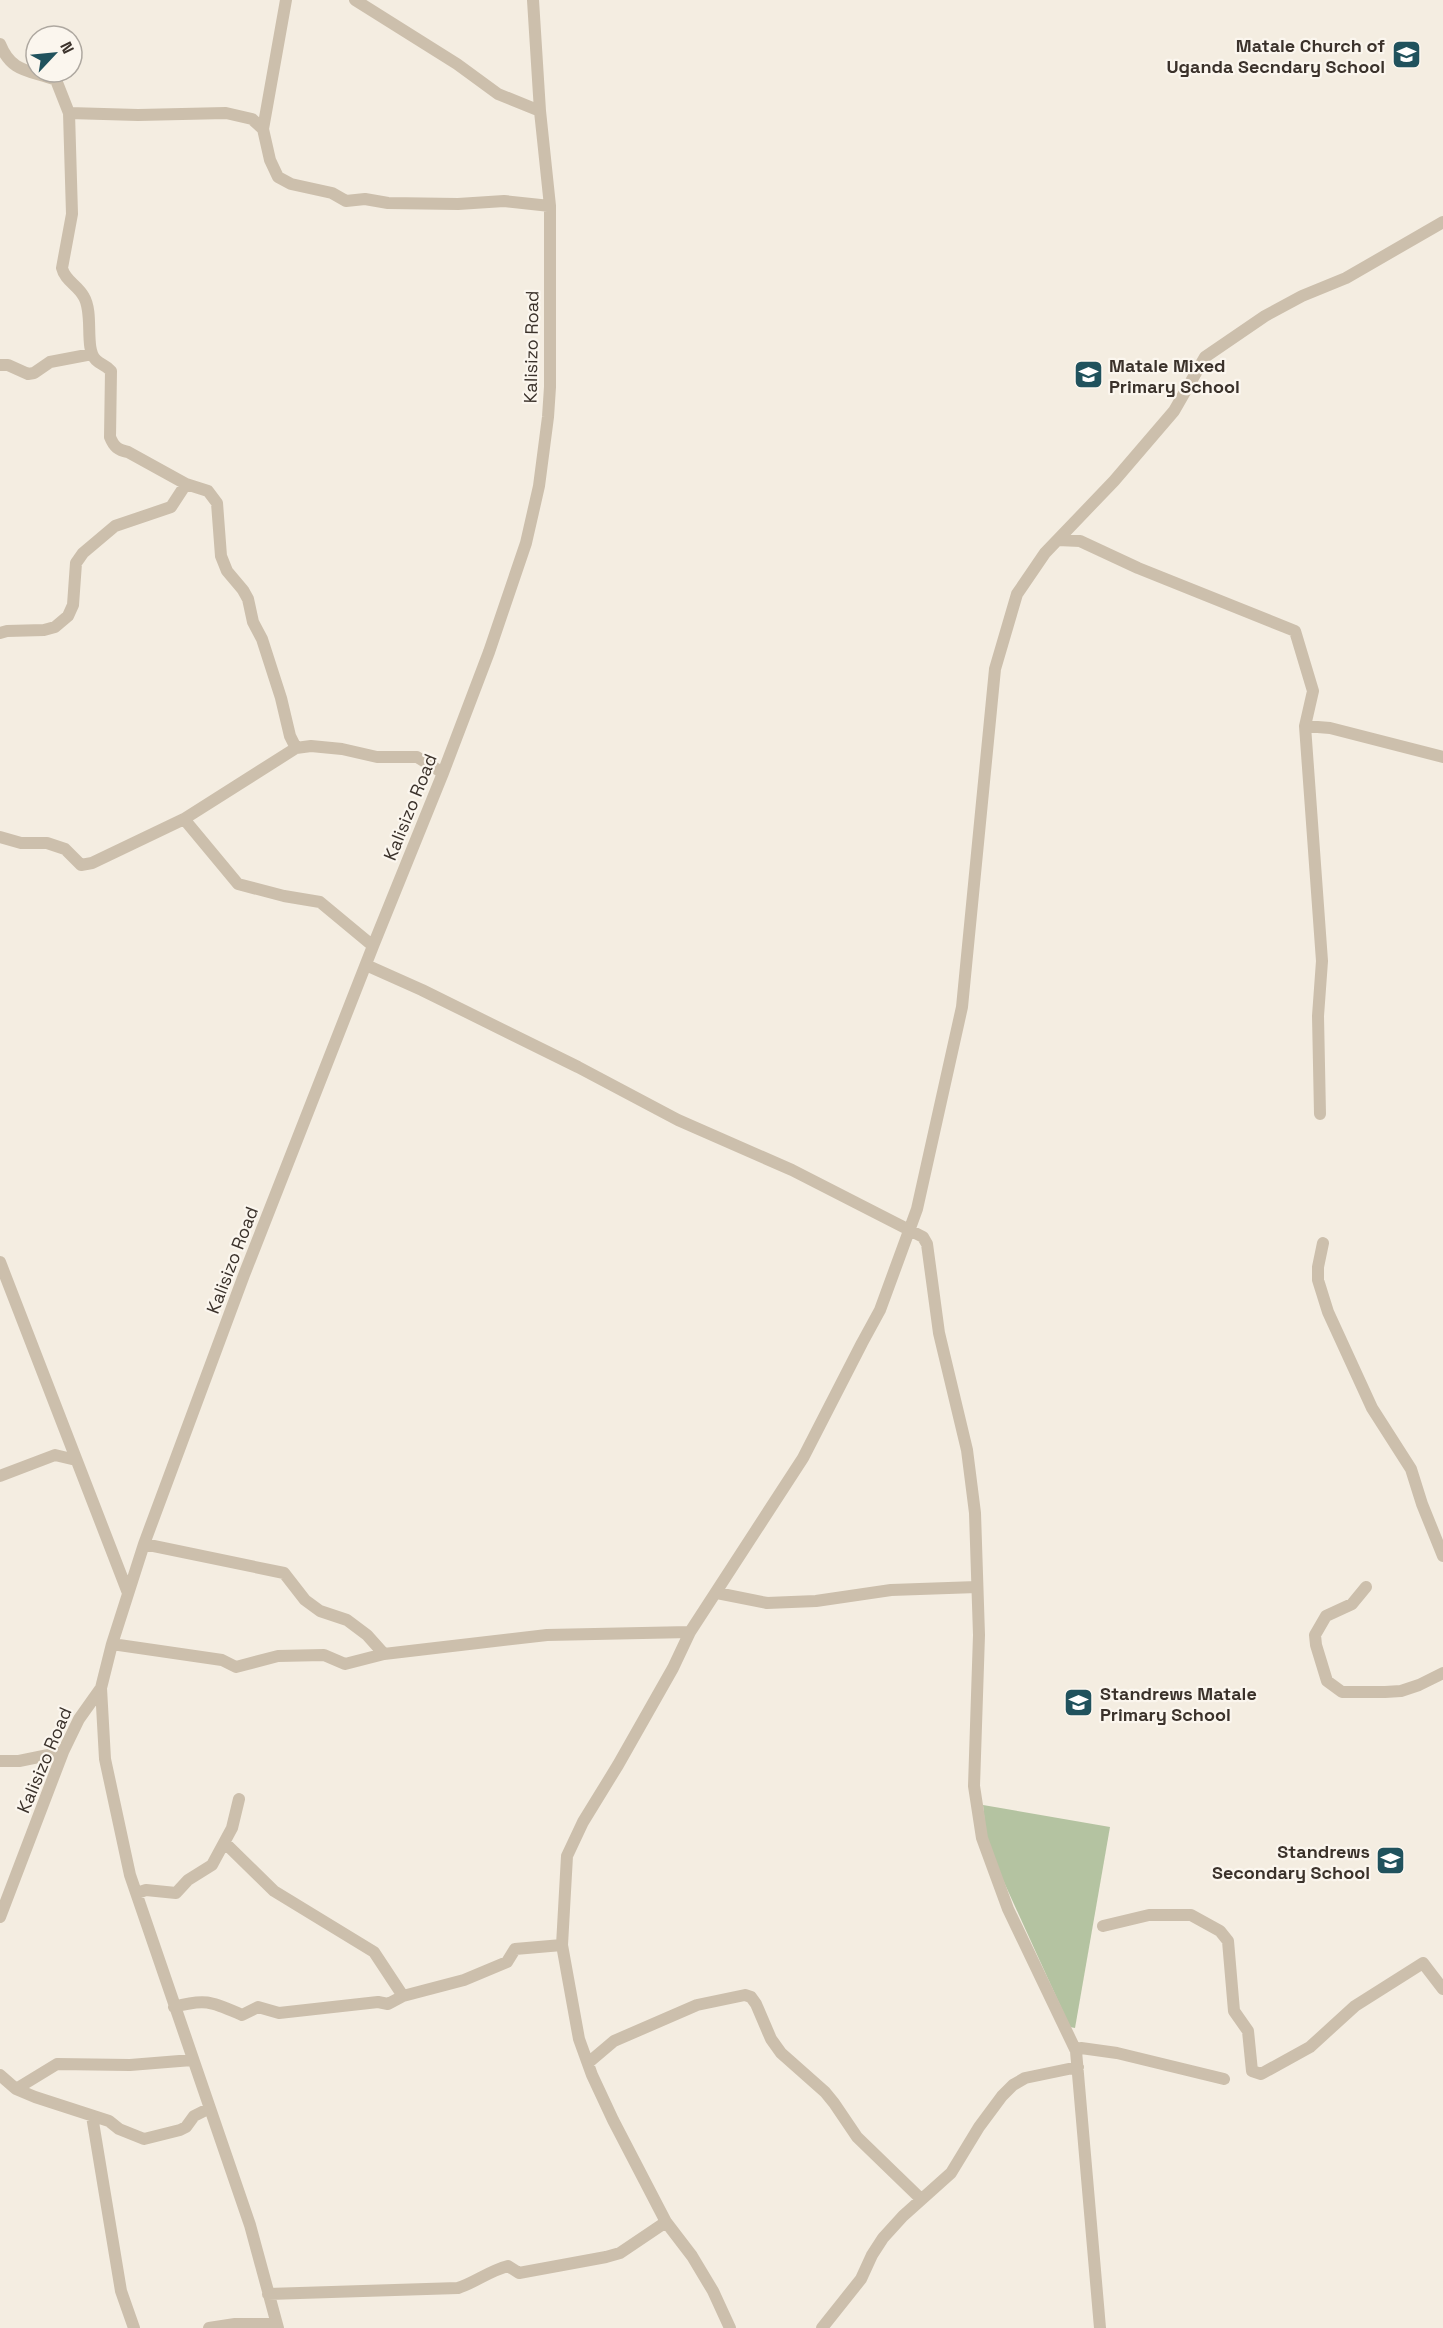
<svg xmlns="http://www.w3.org/2000/svg" width="1443" height="2328" font-family="'Space Grotesk',sans-serif">
  <style>
    .green { fill: #b4c3a1 }
    .lines { fill: none; stroke-linecap: round; stroke-linejoin: round }
    .minor { stroke: #ccbfac; stroke-width: 12 }
    .labels { text-anchor: middle; dominant-baseline: central; stroke-width: 4.5; stroke-linejoin: round; paint-order: stroke }
    .poi-label { font-size: 18px; font-weight: bold; fill: #3b322b; stroke: #fbf6ee; text-anchor: end }
    .street-label { font-size: 18px; fill: #3b322b; stroke: #fbf6ee }
  </style>
  <rect width="100%" height="100%" fill="#f4ede1"/>
  <!-- green -->
  <path class="green" d="M983,1805L1110,1827L1075,2028L1070,2027L998,1869L986,1834Z"/>
  <g class="lines">
    <!-- minor -->
    <path class="minor" d="M355,0L457,64L498,94L540,111
      M0,44C12,74 31,70 56,80L69,113
      M263,129L286,0
      M0,365H8L28,374L34,373L50,362L92,354
      M1058,540L1080,541L1138,568L1295,631L1313,691L1305,726L1322,961L1318,1016L1320,1114
      M0,633L7,631L44,630L55,627L68,616L73,605L76,563L83,553L115,526L171,507L186,484
      M1305,726L1330,728L1443,757
      M296,748L184,819L238,884L284,896L320,902L373,946
      M443,773L417,757H377L342,749L311,746L296,748L290,736L281,698L262,639L253,622L248,599L243,590L227,571L221,556L217,503L208,491L186,484L128,452C118,450 114,447 110,437L111,371C106,365 101,365 96,360C84,349 94,314 84,297C78,285 65,281 62,268L72,214L69,113L138,115L226,113L252,119L263,129L270,160L278,177L291,184L332,193L346,201L365,199L388,203L458,204L504,201L550,206
      M0,837L21,843H47L65,849L81,865L92,863L184,819
      M366,965L422,990L578,1067L678,1120L792,1170L923,1237L927,1244L939,1333L967,1450L975,1513L979,1635L974,1786L982,1838L1008,1909L1076,2051L1100,2328
      M1323,1243L1318,1267V1280L1328,1312L1372,1408L1411,1469L1422,1504L1443,1556
      M0,1262L128,1593
      M0,1476L55,1455L76,1460
      M144,1544L284,1573L305,1600L320,1611L347,1620L367,1635L384,1654L547,1635L690,1632
      M1366,1587L1352,1604L1326,1616L1315,1635L1316,1645L1327,1681L1342,1692H1385L1401,1691L1419,1685L1443,1673
      M717,1593L767,1603L816,1601L891,1590L977,1587
      M112,1644L222,1660L236,1667L278,1656L324,1655L345,1664L384,1654
      M0,1761H19L63,1752
      M225,1843L274,1891L374,1952L403,1996
      M137,1893L146,1890L176,1893L188,1880L212,1865L232,1828L239,1799
      M0,1917L63,1752L79,1719L101,1688
      M1103,1926L1149,1915H1191L1220,1931L1228,1941L1234,2011L1248,2031L1252,2071L1261,2074L1310,2047L1355,2006L1423,1963L1443,1989
      M174,2007C206,1998 212,2002 242,2015L258,2007L279,2013L378,2002L388,2004L403,1996L464,1980L507,1962L515,1949L562,1945
      M1081,2048L1117,2053L1224,2079
      M588,2063L614,2041L697,2005L745,1995L751,1997L756,2004L771,2039L781,2053L825,2092L834,2103L857,2137L921,2199
      M0,2075L16,2089L35,2097L109,2121L119,2129L144,2139L180,2130L186,2127L194,2116L208,2109
      M16,2089L57,2064L130,2065L192,2060
      M92,2116L121,2291L134,2328
      M268,2294L458,2288C476,2282 489,2271 508,2266L519,2273L606,2257L620,2253L666,2222
      M209,2328L235,2324H277
      M278,2328L250,2225L130,1875L105,1759L101,1688L112,1644L144,1544L244,1275L373,946L443,773L489,652L526,543L539,486L548,417L550,387V206L540,111L533,0
      M730,2328L713,2291L692,2256L666,2222L613,2120L592,2075L579,2039L562,1945L567,1856L583,1822L618,1765L673,1668L690,1632L803,1458L862,1343L880,1310L917,1209L962,1007L995,669L1017,594L1045,553L1114,481L1174,411L1205,357L1265,316L1302,296L1346,278L1443,222
      M822,2328L861,2279L872,2255L883,2238L903,2216L951,2173L979,2127L1002,2096L1013,2085L1025,2078L1078,2067"/>
  </g>
  <!-- icons -->
  <defs>
    <symbol id="school-square" viewBox="-11 -11 22 22"><rect x="-9" y="-9" width="18" height="18" rx="4" fill="#20525d" stroke="#fbf6ee"/><path d="M0-5L7-2L0 1L-7-2ZM-4 1L0 2.5L4 1V4Q0 6-4 4Z" fill="#fff"/></symbol>
  </defs>
  <g fill-rule="evenodd">
    <use href="#school-square" x="1390" y="38" width="33" height="33"/>
    <use href="#school-square" x="1072" y="358" width="33" height="33"/>
    <use href="#school-square" x="1062" y="1686" width="33" height="33"/>
    <use href="#school-square" x="1374" y="1844" width="33" height="33"/>
  </g>
  <g class="labels">
    <!-- poi labels -->
    <g class="poi-label">
      <text x="1385" y="45">Matale Church of<tspan x="1385" dy="21">Uganda Secndary School</tspan></text>
      <text x="1109" y="365" text-anchor="start">Matale Mixed<tspan x="1109" dy="21">Primary School</tspan></text>
      <text x="1100" y="1693" text-anchor="start">Standrews Matale<tspan x="1100" dy="21">Primary School</tspan></text>
      <text x="1370" y="1851">Standrews<tspan x="1370" dy="21">Secondary School</tspan></text>
    </g>
    <!-- street labels -->
    <g class="street-label">
      <text transform="translate(531 347) rotate(-89)">Kalisizo Road</text>
      <text transform="translate(410 807) rotate(-68)">Kalisizo Road</text>
      <text transform="translate(232 1260) rotate(-69)">Kalisizo Road</text>
      <text transform="translate(44 1760) rotate(-67)">Kalisizo Road</text>
    </g>
  </g>
  <!-- north arrow -->
  <g transform="translate(54 54) rotate(64)"><circle r="28" fill="#fbf6ee" stroke="#aea8a0" stroke-width="1.5"/>
  <path d="M0-4.5L10 22L0 15L-10 22Z" fill="#20525d"/>
  <text y="-9" font-size="16" font-weight="bold" text-anchor="middle" fill="#3b322b">N</text>
  </g>
</svg>
